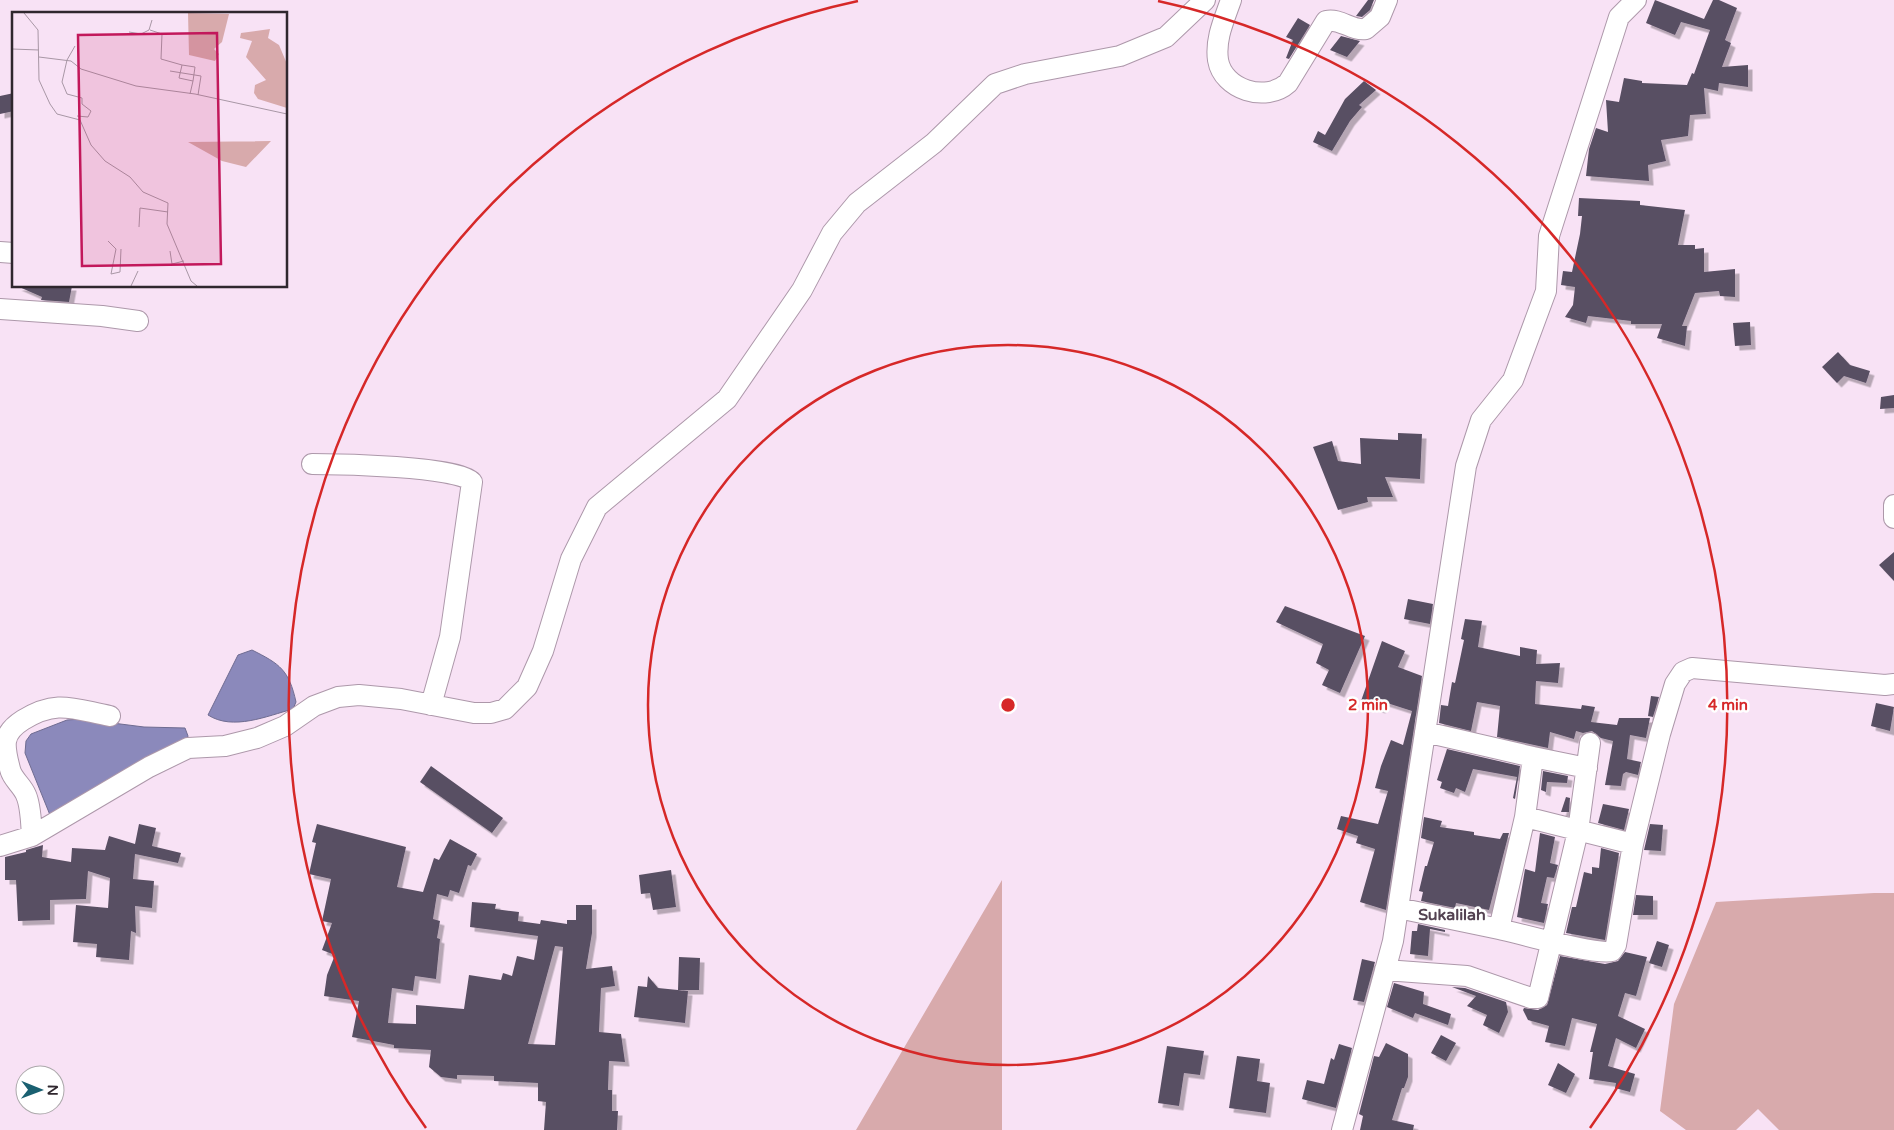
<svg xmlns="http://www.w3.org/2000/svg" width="1894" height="1130" font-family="'Varela Round',sans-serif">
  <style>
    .green { fill: #d8aaac }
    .water { fill: #8b89bb; stroke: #6f6c91 }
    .building { fill: #594f63; fill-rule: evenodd; filter: url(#shadow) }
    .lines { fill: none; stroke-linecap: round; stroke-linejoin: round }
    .minor-casing { stroke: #ad98aa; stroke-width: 22 }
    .minor { stroke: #fff; stroke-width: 20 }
    .ring { fill: none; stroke: #d62828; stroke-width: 2.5 }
    .labels { text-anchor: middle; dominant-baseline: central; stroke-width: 5; stroke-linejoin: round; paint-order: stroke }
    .quarter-label { font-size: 16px; font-weight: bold; fill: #534251; stroke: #fff }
    .inset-road { fill: none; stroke: #a897a5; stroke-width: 1 }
    .view { fill: #c2185b; fill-opacity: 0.15; stroke: #c2185b; stroke-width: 2.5 }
    .inset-edge { fill: none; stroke: #2f272e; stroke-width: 2.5 }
    .centre { fill: #d62828; stroke: #fff; stroke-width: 2.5 }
    .ring-label { font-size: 15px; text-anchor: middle; font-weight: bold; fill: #d62828; stroke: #fff; stroke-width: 5; stroke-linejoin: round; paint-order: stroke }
  </style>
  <defs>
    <filter id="shadow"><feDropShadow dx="4.5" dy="4.5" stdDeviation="0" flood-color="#0004"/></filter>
  </defs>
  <rect width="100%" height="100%" fill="#f8e2f5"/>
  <!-- green -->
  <path class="green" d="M1002,880V1130H856Z
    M1874,893H1894V1130H1779L1758,1109L1736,1130H1686L1660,1111L1674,1004L1716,902Z"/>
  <!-- water -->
  <path class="water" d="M252,650C280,664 289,670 296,702L293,709C267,716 233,731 208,715L238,655Z
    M81,719L144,727L185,728L188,736L187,740L50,815L25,753L26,741L31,734L67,720Z"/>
  <!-- building -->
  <path class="building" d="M1368,0H1374L1370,10L1362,17L1356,16Z
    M1655,0L1704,19L1713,0H1719L1737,8L1725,40L1731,43L1722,67L1748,65V87L1719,83L1718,91L1704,88L1706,114L1690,115L1688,136L1661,140L1666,161L1648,165L1649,181L1586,176L1589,149L1596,128L1608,132L1606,100L1619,102L1624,78L1642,81V83L1687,85L1692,73L1694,74L1710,30L1681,22L1675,35L1646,23Z
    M1298,18L1310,25L1289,59L1286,58L1293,40L1286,37Z
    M1341,36L1360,41L1347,57L1330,50Z
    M1364,81L1376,90L1359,105L1362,107L1350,121L1332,151L1313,142L1318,131L1325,135L1345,99Z
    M14,93V111L0,114V96Z
    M1579,198L1640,201V205L1685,210L1678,245H1695V249L1704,248V272L1735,269V297L1720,296L1719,291L1695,293L1682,326H1687L1685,346L1657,338L1662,324H1631V321L1588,316L1586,323L1565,317L1573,305L1575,287L1561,285L1563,271L1572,272L1580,234L1582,216H1578Z
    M17,286H72L69,302L41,300L42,297Z
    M1750,322L1751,345L1735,346L1733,323Z
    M1838,352L1850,365L1870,371L1866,383L1844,376L1837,383L1822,367Z
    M1894,395V408L1880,409L1881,397Z
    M1398,433L1422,434L1420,479L1385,477L1393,497H1367L1368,502L1338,510L1313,447L1332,441L1338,461L1361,464L1360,438L1398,440Z
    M1894,552V581L1879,565Z
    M1408,599L1433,604L1430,624L1404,619Z
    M1285,606L1365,636L1340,693L1322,685L1329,670L1316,663L1323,644L1276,622Z
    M1465,619L1482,621L1478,647L1520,656V647L1537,650L1536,664L1560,663L1558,683L1536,681L1535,704L1581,709L1582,705L1595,707L1591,722L1617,725L1619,718H1650L1646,738L1630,735L1627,759L1641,762L1638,775L1626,772L1623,774L1621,786L1605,785L1613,741L1601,738L1592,731L1583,733L1576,731L1574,739L1550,732L1548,748L1497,737L1500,706L1477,702L1471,731L1439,723L1441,705L1448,706L1452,682L1455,683L1464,640L1461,639Z
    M1382,641L1405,651L1398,667L1422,676L1386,910L1360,902L1375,849L1356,843L1358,836L1337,829L1341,816L1378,824L1388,791L1375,788L1381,766L1391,740L1403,745L1412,711L1384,702L1381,709L1361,701Z
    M1651,696L1659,697L1653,717L1648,716Z
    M1876,703L1894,707L1890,731L1871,726Z
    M1447,749L1520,766L1515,799L1513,798L1517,777L1473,769L1465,792L1456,788L1454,793L1440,788L1442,782L1437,780Z
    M431,766L503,818L492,833L420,782Z
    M1543,771L1568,776L1567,783L1547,782L1546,792L1541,790Z
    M1566,797L1570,798L1569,812H1561Z
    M1603,804L1629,809L1624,830L1598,823Z
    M1424,817L1442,821L1440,827L1474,832V835L1500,839L1503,833H1509L1489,910L1456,903L1455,908L1421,901L1423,892L1419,891L1425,866H1427L1434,842L1421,838Z
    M139,824L156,828L152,846L181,853L178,863L135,854L133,879L154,881L152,908L135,906L136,933L131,931L129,960L96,957L97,944L73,942L76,905L108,908L110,878L88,871L86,899L50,900V920L18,921L16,880H5V857L26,852V850L43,845L42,857L71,862L72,848L105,850L109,836L135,844Z
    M317,824L406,847L397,887L423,892L434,858L439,860L450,839L477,854L471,866L468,865L459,893L450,890L448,897L437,894L433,919L440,921L437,938L440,939L436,979L415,976L413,991L392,988L388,1023L416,1024V1005L464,1009L469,975L501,980L503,973L512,976L517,956L534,960L538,936L470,927L472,902L496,904L495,909L519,912L518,921L540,924L541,920L567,924V920H576V905H592V933L586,969L612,966L615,986L601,988L599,1032L621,1034L625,1062L609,1061L608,1090H612V1111H618L617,1130H544L546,1102L538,1101V1083L494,1081V1076L457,1075V1079L441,1077L429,1067L431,1050L394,1048V1045L352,1037L359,1001L324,996L327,975L335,955L322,950L332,923L322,921L331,879L309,874L316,843L312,842ZM555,946L563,947L555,1045L528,1044Z
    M1650,824L1663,825L1661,851L1644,850Z
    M1540,833L1555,837L1550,863L1558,865L1554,878L1547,877L1541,903L1548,904L1544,923L1517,917L1525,869L1535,872Z
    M1601,848L1619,853L1605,940L1566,933L1572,907H1576L1584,872L1592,874V867L1599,868Z
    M671,870L676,907L653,910L650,893L641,894L639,875Z
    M1636,895L1653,896V915H1633Z
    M1418,924L1445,930V932L1430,929L1428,956L1410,954L1412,931H1417Z
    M1657,941L1669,945L1662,967L1649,963Z
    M1625,952L1647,957L1636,996L1625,993L1618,1016L1645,1029L1636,1048L1616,1038L1608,1066L1635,1074L1630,1092L1615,1088L1616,1083L1589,1079L1593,1052H1590L1597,1024L1572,1018L1565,1046L1545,1042L1549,1026L1528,1020L1523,1010L1524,1008L1538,1010L1547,1005L1560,956L1605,964L1618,961Z
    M679,957L700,958L699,990H678Z
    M1362,959L1375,962L1364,1002L1353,1000Z
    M648,976L658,988L688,991L685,1023L634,1017L638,986L647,987Z
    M1394,983L1424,992L1423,1004L1451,1014L1448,1025L1415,1013L1413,1018L1387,1007Z
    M1452,987L1465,988L1506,1002L1508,1012L1499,1033L1483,1025L1487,1015L1467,1006L1476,996Z
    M1441,1035L1456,1043L1446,1061L1431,1053Z
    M1386,1043L1408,1054V1077L1404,1088H1402L1392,1120L1414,1125L1413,1130H1360L1363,1116L1359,1114L1374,1056L1379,1057Z
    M1339,1044L1352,1048L1336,1108L1302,1099L1307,1080L1324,1084L1331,1058L1334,1060Z
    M1167,1046L1204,1051L1200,1075L1184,1073L1179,1106L1158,1103Z
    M1237,1056L1260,1059L1257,1081L1270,1083L1266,1113L1229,1108Z
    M1558,1063L1575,1074L1566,1093L1548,1085Z"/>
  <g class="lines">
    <defs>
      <path id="minor" d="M1231,0C1224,20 1215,39 1218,60C1223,90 1266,103 1288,83L1326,21C1341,18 1351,31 1366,29L1380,17L1387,0
        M0,252L14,253
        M0,309L102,316L138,321
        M312,464C337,464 458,466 472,482L450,637L431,705
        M1894,505V518
        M1425,732L1533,757
        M1525,817L1533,757L1587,768
        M32,836C31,823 31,806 26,795C22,785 12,779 10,769C4,746 1,734 23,720C57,699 73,709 110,716
        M0,846L32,836L149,767L188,748L225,746L257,738L285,726L314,706L338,697L359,695L401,699L474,713H491L505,709L527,687L543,651L571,559L597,507L727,399L802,290L832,233L857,203L934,143L995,84L1025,74L1120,56L1166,37L1205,0
        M1398,908L1499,929L1525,817L1633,844L1660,734L1675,684L1683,672L1692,668L1885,685L1894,684
        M1499,929C1518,933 1598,956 1612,951L1616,945L1633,844
        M1385,970L1467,976L1531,998H1538L1578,831L1590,743
        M1342,1130L1393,941L1466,466L1481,420L1513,380L1546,291L1549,236L1619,17L1636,0"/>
    </defs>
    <!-- minor casing -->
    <use href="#minor" class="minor-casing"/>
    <!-- minor -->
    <use href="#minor" class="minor"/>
  </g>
  <!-- distance rings -->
  <g class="ring">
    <circle cx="1008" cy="705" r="360"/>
    <path d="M426 1128A720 720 0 0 1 858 1M1158 1A720 720 0 0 1 1590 1128"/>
  </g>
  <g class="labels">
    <!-- quarter labels -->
    <g class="quarter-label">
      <text x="1452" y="915">Sukalilah</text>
    </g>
  </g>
  <!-- overview -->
  <g transform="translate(12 12)">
    <rect width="275" height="275" fill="#f8e2f5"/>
    <path d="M176,1L217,2L210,30L202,37L207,42L203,49L177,43ZM258,17L256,26L267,33L275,52V96L246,87L242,81L243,73L254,68L234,45L240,29L228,26L229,21ZM259,129L234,155L210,149L176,130Z" fill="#d8aaac"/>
    <path class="inset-road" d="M12,1L26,18L27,68L38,92L45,102L68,108L79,133L93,149L118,165L131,180L156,191L155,212L179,269L185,274M138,18L150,22L149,47L170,53L167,66L181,69L178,82M117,20L129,22L137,18L140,8M63,34L55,48L50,70L55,82L70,86V92L79,99L76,105L65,104M0,37L27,38M27,45L59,49L69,57L124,74L183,82L275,102M170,53L183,55L181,69M158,59L189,64L186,83M127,215L128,196L156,200M96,229L104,237L99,262L108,260L109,237M158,239L160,252L172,249M119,274L126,259"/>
    <path class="view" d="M205,21L209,252L70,254L66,23Z"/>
    <rect width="275" height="275" class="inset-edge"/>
  </g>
  <circle cx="1008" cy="705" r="8" class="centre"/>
  <g class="ring-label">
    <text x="1368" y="710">2 min</text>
    <text x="1728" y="710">4 min</text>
  </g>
  <!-- north arrow -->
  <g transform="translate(40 1090) rotate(91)"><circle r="24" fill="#ffffff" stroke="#aca9ab"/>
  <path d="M0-4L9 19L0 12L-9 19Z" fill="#1a6071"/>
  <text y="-8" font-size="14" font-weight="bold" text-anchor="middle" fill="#2f272e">N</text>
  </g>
</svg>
